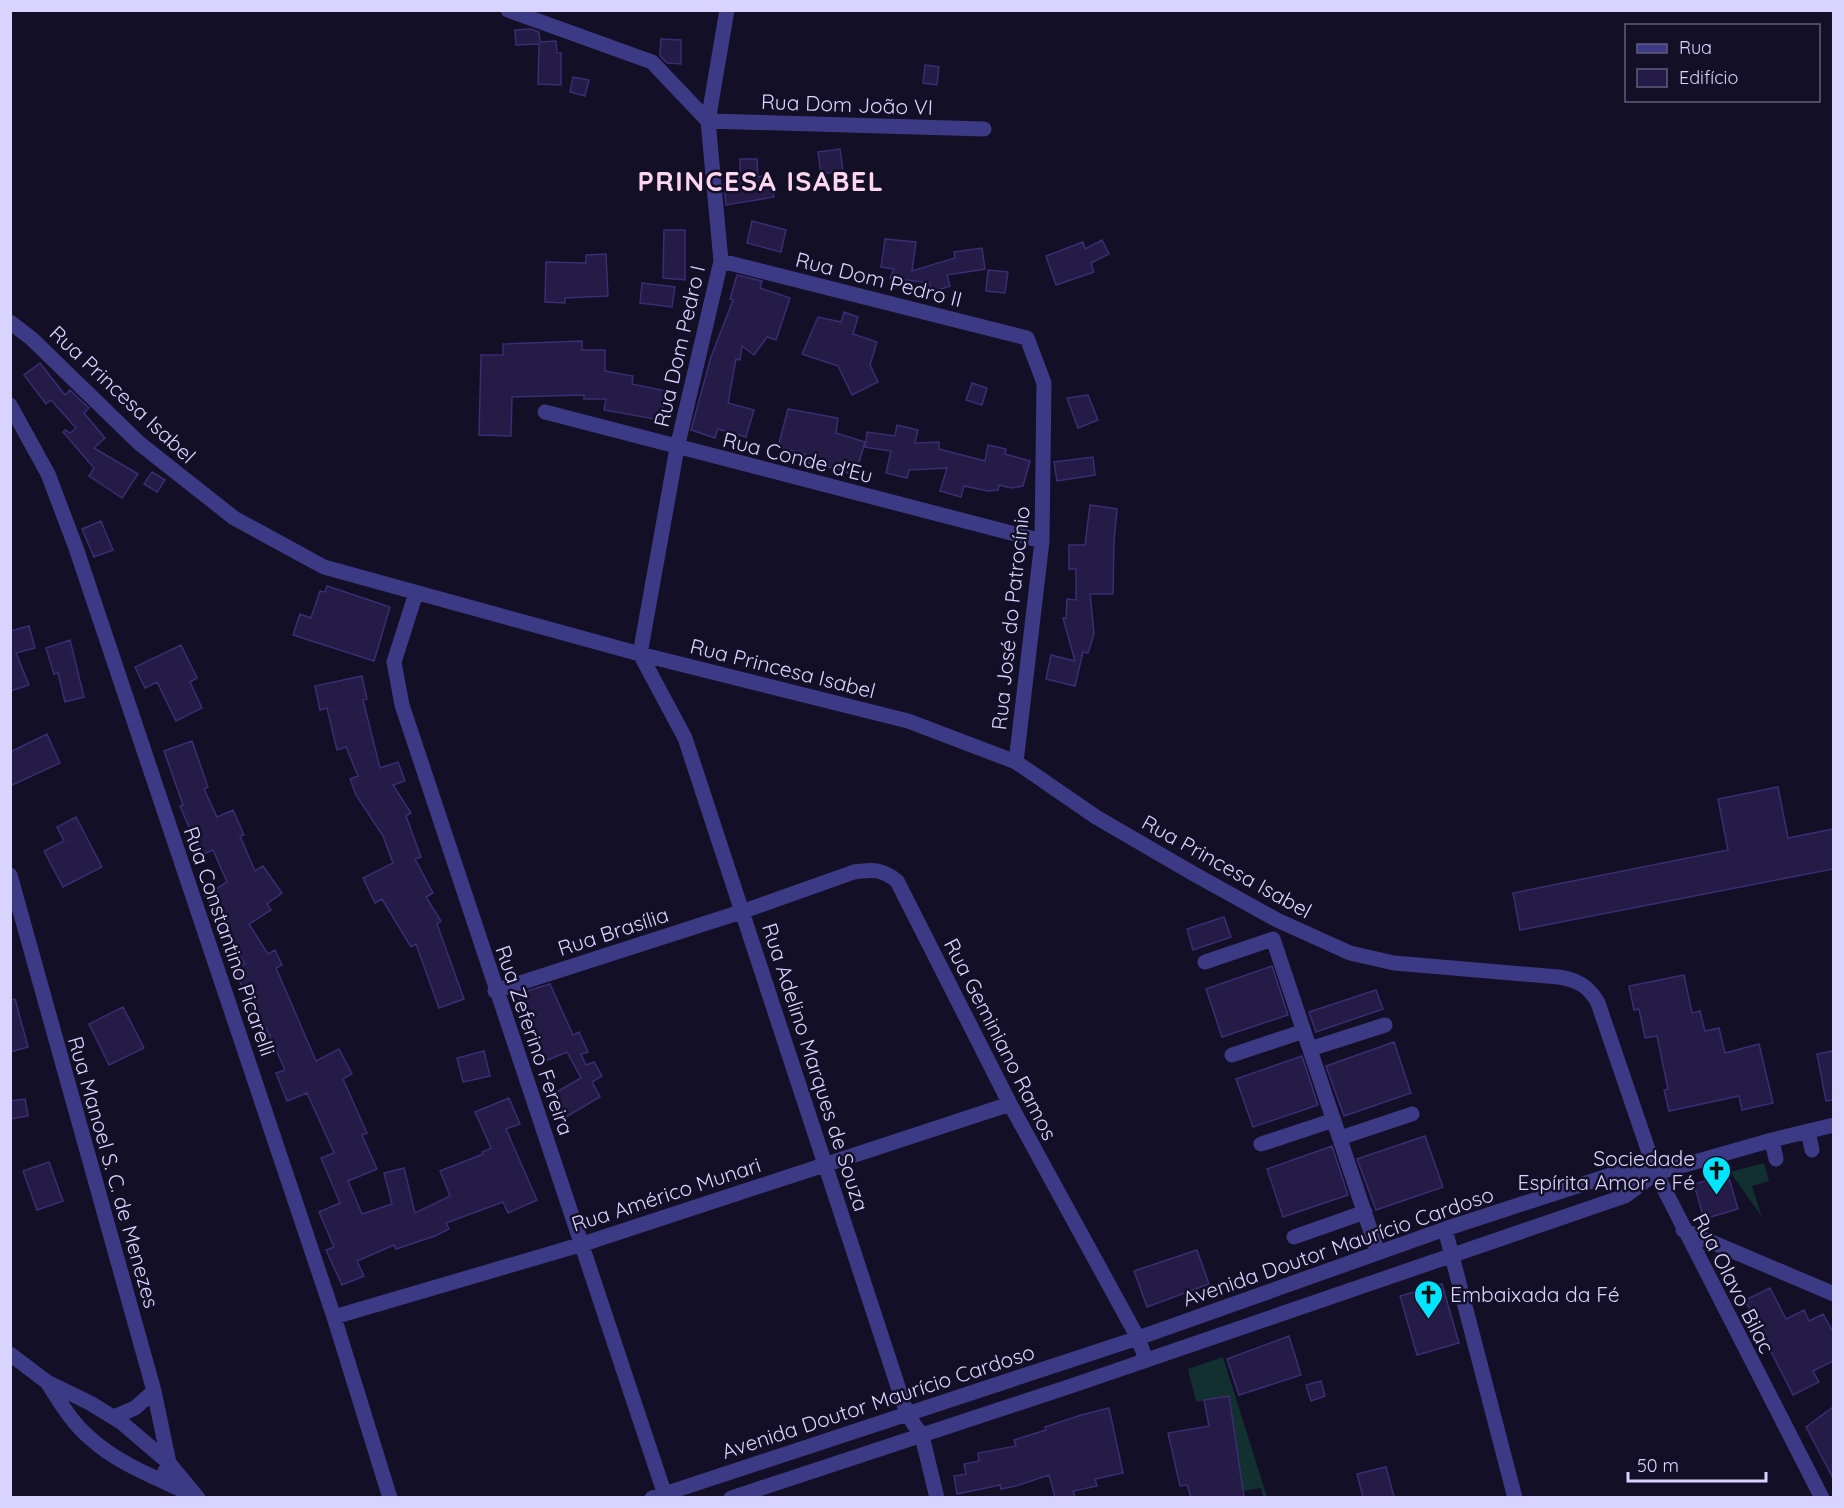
<svg xmlns="http://www.w3.org/2000/svg" width="1844" height="1508" font-family="Quicksand,sans-serif">
  <style>
    .green { fill: #12302f }
    .building { fill: #241b47; stroke: #3b2d73; stroke-width: 1.5 }
    .lines { fill: none; stroke-linecap: round; stroke-linejoin: round }
    .minor { stroke: #3d3a85; stroke-width: 15 }
    .labels { text-anchor: middle; dominant-baseline: central; stroke-width: 5; stroke-linejoin: round; paint-order: stroke }
    .street-label { font-size: 21px; fill: #d9d4ff; stroke: #130f26 }
    .poi-label { font-size: 21px; fill: #d9d4ff; stroke: #130f26; text-anchor: end }
    .district-label { font-size: 27px; font-weight: bold; letter-spacing: 1.5px; fill: #ffd6f0; stroke: #130f26 }
  </style>
  <rect width="100%" height="100%" fill="#130f26"/>
  <!-- green -->
  <path class="green" d="M1764,1163L1769,1181L1752,1186L1762,1217L1730,1172Z
    M1223,1357L1267,1497H1263L1261,1488L1242,1491L1229,1396L1196,1402L1188,1369Z"/>
  <!-- building -->
  <path class="building" d="M531,29L539,32L540,42L556,41L557,53H561V85L538,84L539,44L516,45L515,30Z
    M661,39L681,40V64L667,63L660,56Z
    M925,65L939,67L937,85L923,83Z
    M573,77L589,80L585,96L570,92Z
    M840,149L843,171L821,174L818,152Z
    M740,159H757L758,177L770,175L774,197L726,205L724,184L740,179Z
    M752,221L786,230L781,252L747,243Z
    M664,230H685V280L663,278Z
    M885,239L916,242L912,271L955,258L954,252L982,248L985,269L947,275L950,286L932,292L929,283L890,278L894,269L881,267Z
    M1102,240L1109,254L1091,263L1094,272L1056,285L1046,256L1083,242L1085,249Z
    M606,254L608,296L565,298V303L545,302L546,262L586,263V255Z
    M988,270L1008,272L1005,293L986,291Z
    M737,275L762,281L760,288L790,298L776,340L767,337L754,355L742,346L740,360L736,359L728,403L754,410L746,437L718,429L715,438L691,430L711,357L733,300L730,299Z
    M642,283L675,287L672,307L640,303Z
    M844,312L858,317L853,334L877,342L870,365L878,382L852,395L838,366L802,354L818,317L841,322Z
    M582,341V350H605V371L633,376L632,384L666,391L660,420L604,410L606,399H584V395L512,397L511,436L479,435L481,355H503V344Z
    M40,363L65,395L70,390L89,408L84,413L105,438L94,448L138,474L122,498L89,476L94,468L63,432L65,430L70,433L76,428L51,400L46,404L24,375Z
    M972,383L987,388L982,405L966,400Z
    M1088,395L1098,420L1078,428L1067,398Z
    M788,409L838,418L836,433L865,442L855,476L838,469L803,462L805,454L778,447Z
    M897,425L918,430L915,443L939,442V449L985,461L988,445L1006,449L1005,454L1030,461L1023,486L1011,488L999,485L998,490L988,491L964,486L961,497L940,491L947,468L909,470L907,478L886,473L891,451L865,447L867,432L895,436Z
    M1093,457L1095,475L1057,481L1054,462Z
    M152,472L165,480L157,492L144,484Z
    M1090,505L1117,509L1114,541L1113,594H1090L1094,634L1088,653L1083,652L1075,686L1046,679L1051,655L1075,661L1063,618H1066L1067,599L1076,600V569H1069V545H1085Z
    M101,521L113,550L94,557L82,529Z
    M327,586L390,607L374,661L293,635L300,614L311,618L320,591L325,592Z
    M29,626L35,648L16,653L29,685L10,691V631Z
    M70,640L84,697L65,702L58,673L54,674L46,648Z
    M181,645L197,678L190,682L202,708L176,721L157,682L145,688L135,667Z
    M362,676L367,699L363,700L380,768L398,762L405,781L393,785L411,813L406,816L421,857L415,859L433,893L426,897L441,921L437,924L464,999L439,1008L416,944L411,947L382,899L375,903L363,878L393,863L383,836L356,795L350,779L358,776L346,747L337,750L327,708L320,710L315,686Z
    M47,734L60,763L10,786V752Z
    M192,741L208,787L204,789L217,817L233,810L244,835L240,836L255,871L263,866L282,893L267,904L271,910L249,924L268,954L275,950L282,965L276,968L316,1061L339,1049L352,1074L343,1079L367,1133L362,1135L377,1169L348,1181L362,1214L392,1204L384,1173L404,1168L415,1213L450,1196L440,1171L483,1154L482,1152L491,1148L475,1112L509,1098L520,1124L506,1129L537,1200L508,1213L503,1202L446,1223L449,1229L435,1236L396,1249L394,1245L357,1261L364,1276L342,1285L326,1250L334,1247L319,1212L340,1203L321,1158L334,1153L307,1093L287,1101L276,1073L285,1070L266,1028L262,1029L234,969L245,964L225,932L222,934L213,920L219,916L205,896L227,882L213,850L201,855L180,806L183,805L164,751Z
    M1778,787L1788,838L1833,829V869L1520,930L1513,893L1728,850L1718,799Z
    M76,817L102,867L63,887L44,851L64,841L57,827Z
    M1224,917L1231,937L1193,950L1187,929Z
    M1272,966L1288,1015L1222,1037L1206,989Z
    M1684,975L1692,1013L1700,1011L1705,1031L1719,1028L1725,1053L1759,1044L1773,1103L1742,1110L1739,1096L1669,1111L1664,1090L1668,1089L1657,1036L1645,1038L1639,1009L1634,1010L1629,986Z
    M550,984L573,1035L579,1032L588,1052L581,1054L586,1065L594,1062L602,1076L592,1082L600,1097L566,1117L553,1094L581,1078L567,1052L543,1062L517,994Z
    M1376,990L1383,1009L1316,1032L1309,1012Z
    M15,999L28,1047L10,1052V1000Z
    M123,1007L144,1048L109,1065L89,1024Z
    M1394,1042L1411,1093L1344,1116L1326,1066Z
    M484,1051L490,1076L463,1082L457,1058Z
    M1833,1051V1100L1826,1101L1817,1054Z
    M1302,1056L1318,1105L1253,1127L1236,1079Z
    M25,1099L28,1116L10,1119V1101Z
    M1425,1136L1443,1187L1376,1210L1357,1159Z
    M1332,1146L1348,1195L1283,1217L1267,1169Z
    M49,1162L63,1201L37,1210L23,1171Z
    M1728,1175L1738,1209L1704,1219L1694,1184Z
    M1197,1250L1209,1284L1147,1307L1134,1271Z
    M1442,1284L1459,1343L1417,1355L1400,1296Z
    M1770,1288L1786,1319L1804,1310L1809,1321L1823,1314L1833,1332V1361L1813,1371L1819,1382L1793,1395L1745,1300Z
    M1289,1336L1301,1375L1239,1395L1227,1359Z
    M1321,1381L1325,1396L1311,1401L1306,1385Z
    M1229,1396L1244,1497H1191L1187,1485L1180,1486L1168,1433L1209,1426L1204,1400Z
    M1833,1407V1478L1806,1427Z
    M1109,1408L1123,1473L1095,1479L1097,1486L1073,1491L1075,1497H1055L1049,1475L1016,1486L1001,1489L1000,1485L957,1494L954,1476L966,1474L964,1464L979,1461L978,1453L1016,1446L1014,1440L1046,1430L1045,1427L1081,1415Z
    M1386,1467L1394,1497H1363L1357,1474Z"/>
  <g class="lines">
    <!-- minor -->
    <path class="minor" d="M508,10L652,62L708,121L984,129
      M727,10L708,121L721,261L677,448L640,654L685,738L907,1414L922,1436L937,1498
      M721,261L1027,338L1044,383L1042,541L1016,762
      M10,322L32,339L139,443L234,518L324,567L640,654L908,721L1016,762L1096,817L1194,874L1277,920L1350,953L1394,963L1559,977C1577,980 1589,986 1598,1003L1656,1173L1822,1498
      M10,405L48,474L76,548L334,1317L390,1498
      M545,412L1042,541
      M416,593L394,662L402,705L666,1498
      M10,875L154,1391L169,1463L161,1480
      M1205,962L1273,939L1378,1253
      M495,991L744,911L854,872C872,869 882,869 897,881L1010,1104L1138,1338L1146,1360
      M1310,1049L1385,1025
      M1232,1055L1304,1031
      M1808,1131L1812,1150
      M1340,1138L1412,1114
      M1772,1140L1776,1159
      M1261,1144L1334,1120
      M1445,1229L1515,1498
      M1683,1230L1834,1294
      M1294,1237L1365,1212
      M334,1317L583,1244L1010,1104
      M10,1354L47,1382L90,1403L121,1422L169,1463L198,1498
      M47,1382C60,1402 72,1423 90,1438C118,1464 159,1479 193,1495
      M114,1417L135,1408L154,1391
      M652,1498L1138,1338L1445,1229L1617,1173H1656L1772,1140L1834,1125
      M731,1498L1074,1385L1625,1196L1656,1173"/>
  </g>
  <!-- icons -->
  <defs>
    <symbol id="church-pin" viewBox="-11 -11 22 30"><path d="M0 17L-7.5 6A9.5 9.5 0 1 1 7.5 6Z" fill="#00e5ff" stroke="#130f26"/><path d="M-1.2-6h2.4v3.5h3.3v2.4h-3.3V6h-2.4V-.1h-3.3v-2.4h3.3Z" fill="#111"/></symbol>
  </defs>
  <g fill-rule="evenodd">
    <use href="#church-pin" x="1700" y="1154" width="33" height="45"/>
    <use href="#church-pin" x="1412" y="1278" width="33" height="45"/>
  </g>
  <g class="labels">
    <!-- street labels -->
    <g class="street-label">
      <text transform="translate(847 104) rotate(2)">Rua Dom João VI</text>
      <text transform="translate(879 279) rotate(14)">Rua Dom Pedro II</text>
      <text transform="translate(679 346) rotate(-77)">Rua Dom Pedro I</text>
      <text transform="translate(123 394) rotate(43)">Rua Princesa Isabel</text>
      <text transform="translate(798 457) rotate(14)">Rua Conde d'Eu</text>
      <text transform="translate(1010 618) rotate(-84)">Rua José do Patrocínio</text>
      <text transform="translate(783 668) rotate(14)">Rua Princesa Isabel</text>
      <text transform="translate(1227 866) rotate(29)">Rua Princesa Isabel</text>
      <text transform="translate(613 931) rotate(-18)">Rua Brasília</text>
      <text transform="translate(230 941) rotate(71)">Rua Constantino Picarelli</text>
      <text transform="translate(1001 1039) rotate(63)">Rua Geminiano Ramos</text>
      <text transform="translate(535 1040) rotate(71)">Rua Zeferino Fereira</text>
      <text transform="translate(816 1067) rotate(72)">Rua Adelino Marques de Souza</text>
      <text transform="translate(114 1172) rotate(74)">Rua Manoel S. C. de Menezes</text>
      <text transform="translate(666 1194) rotate(-18)">Rua Américo Munari</text>
      <text transform="translate(1338 1246) rotate(-19)">Avenida Doutor Maurício Cardoso</text>
      <text transform="translate(1734 1283) rotate(63)">Rua Olavo Bilac</text>
      <text transform="translate(878 1401) rotate(-18)">Avenida Doutor Maurício Cardoso</text>
    </g>
    <!-- poi labels -->
    <g class="poi-label">
      <text x="1695" y="1158">Sociedade<tspan x="1695" dy="24">Espírita Amor e Fé</tspan></text>
      <text x="1450" y="1294" text-anchor="start">Embaixada da Fé</text>
    </g>
    <!-- district labels -->
    <g class="district-label">
      <text x="761" y="181">PRINCESA ISABEL</text>
    </g>
  </g>
  <!-- border -->
  <rect width="1844" height="1508" fill="none" stroke="#d9d4ff" stroke-width="24"/>
  <!-- legend -->
  <rect x="1625" y="24" width="195" height="78" fill="#130f26" stroke="#625e7d" stroke-width="1.5"/>
  <rect x="1637" y="44" width="30" height="9" fill="#3d3a85" stroke="#625e7d" stroke-width="1.5"/>
  <text x="1679" y="54" font-size="18" fill="#d9d4ff">Rua</text>
  <rect x="1637" y="69" width="30" height="18" fill="#241b47" stroke="#625e7d" stroke-width="1.5"/>
  <text x="1679" y="84" font-size="18" fill="#d9d4ff">Edifício</text>
  <!-- scale -->
  <path d="M1628 1472v9h138v-9" fill="none" stroke="#d9d4ff" stroke-width="3"/>
  <text x="1637" y="1472" font-size="18" fill="#d9d4ff" stroke="#130f26" stroke-width="4.5" paint-order="stroke">50 m</text>
</svg>
